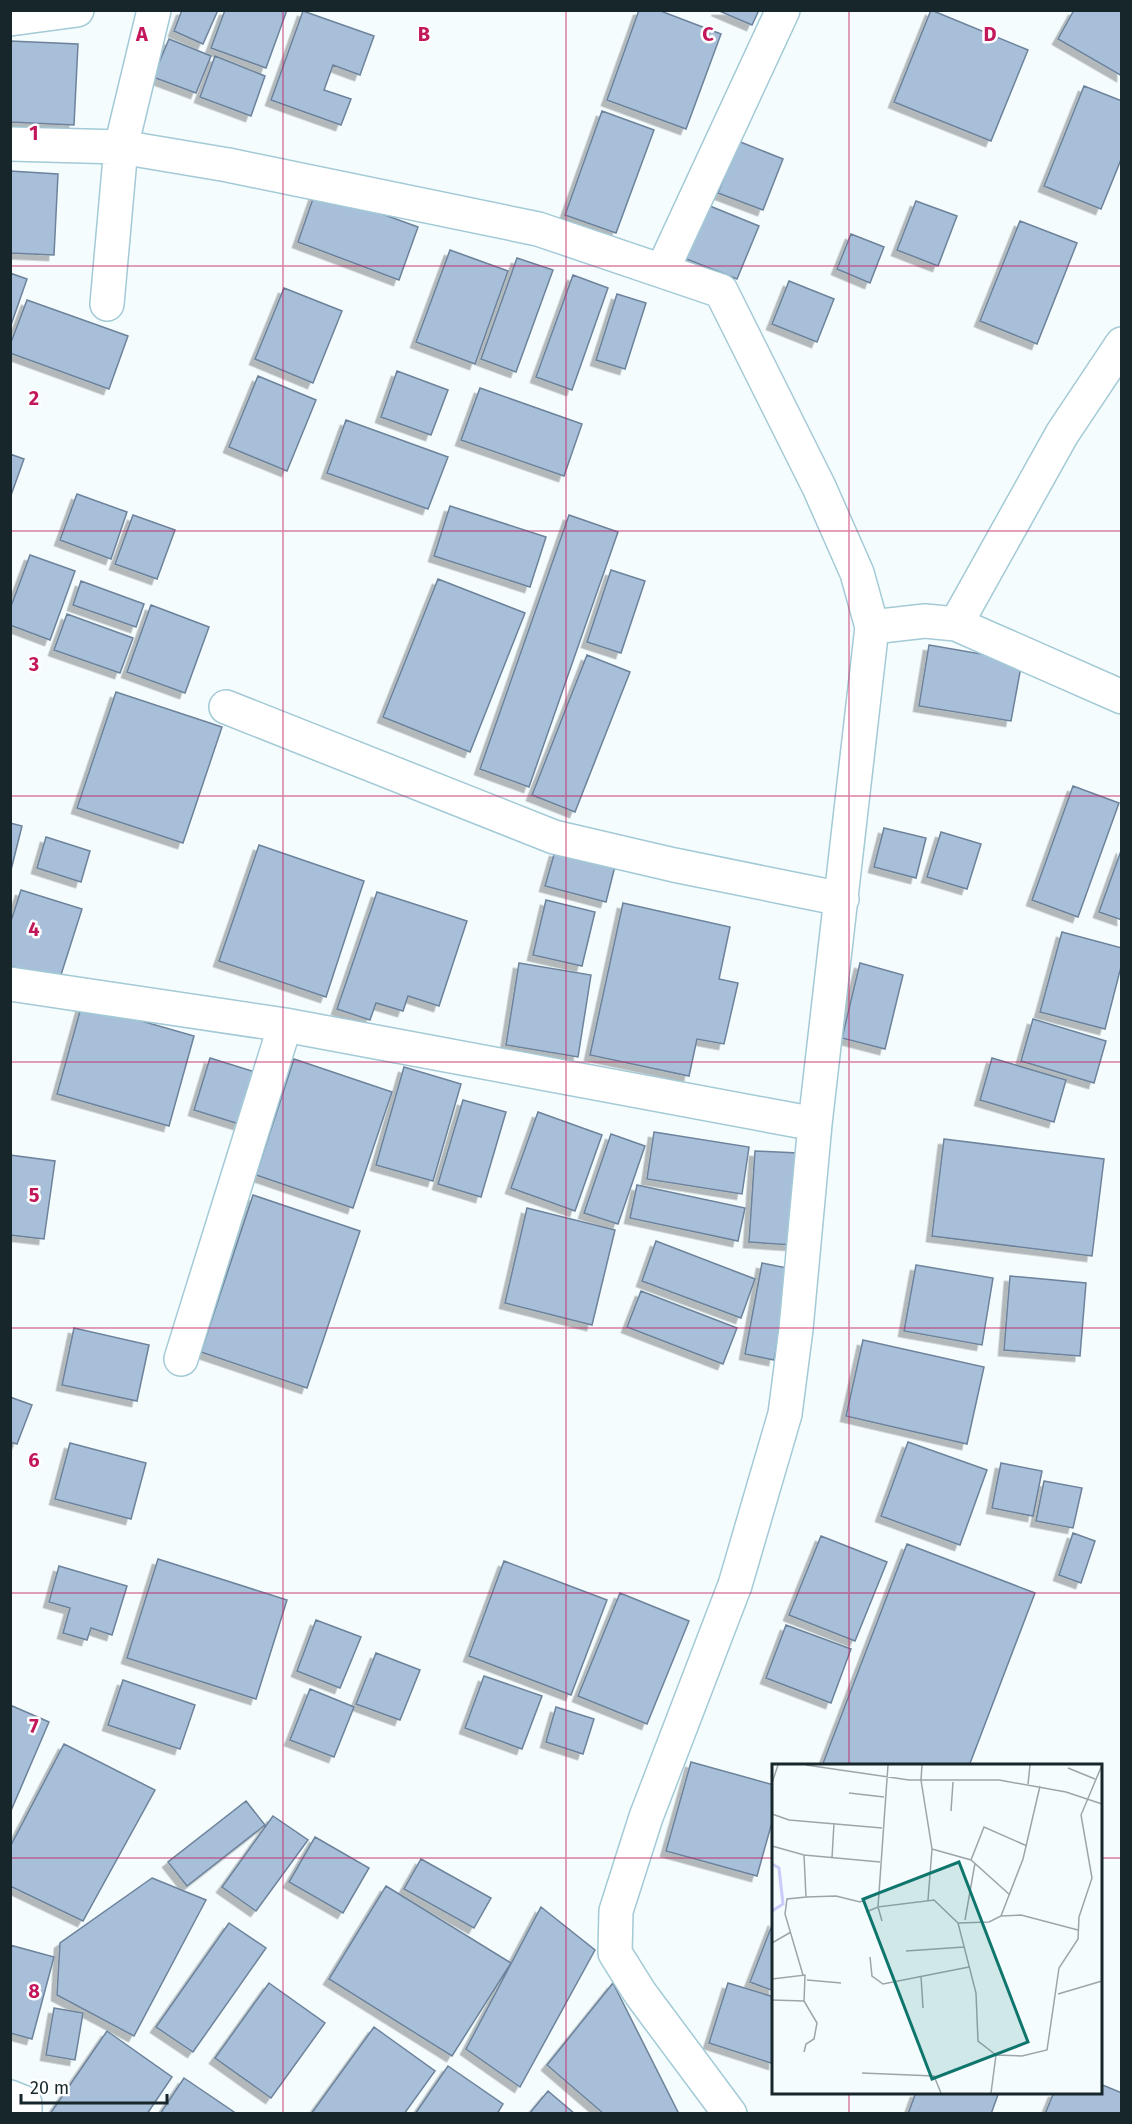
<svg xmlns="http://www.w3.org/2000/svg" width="1132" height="2124" viewBox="0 0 1132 2124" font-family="'Fira Sans',sans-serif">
<defs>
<filter id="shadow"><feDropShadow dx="-5.5" dy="5.5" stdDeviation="0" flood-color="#0004"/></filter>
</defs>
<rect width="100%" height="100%" fill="#f4fcfe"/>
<path fill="#a8bfd9" stroke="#6d839b" stroke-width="1.5" filter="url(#shadow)" d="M 182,10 L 218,10 L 203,44 L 174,31 Z
M 225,10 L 287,10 L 266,68 L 211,48 Z
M 639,10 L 658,10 L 721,34 L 686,129 L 607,100 Z
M 717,10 L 759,10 L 752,25 Z
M 931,10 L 1028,50 L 991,141 L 894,102 Z
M 1074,10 L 1122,10 L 1122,76 L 1058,39 Z
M 303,11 L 374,36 L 360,75 L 333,65 L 324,90 L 351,99 L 341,125 L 271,100 Z
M 169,39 L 211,56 L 196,93 L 153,77 Z
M 10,41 L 78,44 L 74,125 L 10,122 Z
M 215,56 L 265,76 L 251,116 L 200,97 Z
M 1084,86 L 1122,101 L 1122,157 L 1101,209 L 1044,186 Z
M 602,111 L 654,130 L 616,233 L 565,215 Z
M 738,141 L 783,159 L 763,210 L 718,193 Z
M 10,171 L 58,174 L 54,255 L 10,253 Z
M 316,190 L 418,227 L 399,280 L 298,242 Z
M 916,201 L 957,216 L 938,266 L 897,250 Z
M 705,204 L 759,226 L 737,279 L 684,258 Z
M 1020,221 L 1077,243 L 1037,344 L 980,321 Z
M 851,234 L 884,247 L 870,283 L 837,269 Z
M 450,250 L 508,271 L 475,364 L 416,342 Z
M 517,258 L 553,270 L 516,372 L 481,359 Z
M 10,273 L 27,279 L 11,325 L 10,325 Z
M 573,275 L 608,288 L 572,390 L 536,377 Z
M 789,281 L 834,299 L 817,342 L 772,324 Z
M 284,288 L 342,311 L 313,383 L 255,359 Z
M 617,294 L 646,303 L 625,369 L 596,360 Z
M 27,300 L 128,336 L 109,389 L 10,353 L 10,345 Z
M 397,371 L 448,390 L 431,435 L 381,417 Z
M 258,376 L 316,400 L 287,471 L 229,447 Z
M 480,388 L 582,424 L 564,476 L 461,440 Z
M 346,420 L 448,457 L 428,509 L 327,473 Z
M 10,454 L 24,459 L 10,498 Z
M 77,494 L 127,512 L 111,559 L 60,540 Z
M 450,506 L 546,537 L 530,587 L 434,556 Z
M 133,515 L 175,530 L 157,579 L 115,564 Z
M 569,515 L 618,532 L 529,787 L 480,769 Z
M 30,555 L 75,571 L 50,640 L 10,625 L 10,609 Z
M 611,570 L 645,581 L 621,653 L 587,642 Z
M 438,579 L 525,613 L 470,752 L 383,717 Z
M 81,581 L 144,604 L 136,627 L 73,605 Z
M 151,605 L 209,627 L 185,693 L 127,672 Z
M 67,614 L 133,638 L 120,673 L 54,650 Z
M 929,645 L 1022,661 L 1011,721 L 919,706 Z
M 587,655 L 630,672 L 575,812 L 532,795 Z
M 116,692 L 222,727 L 183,843 L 77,808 Z
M 1073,786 L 1119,803 L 1078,917 L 1032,900 Z
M 10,823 L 22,826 L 10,874 Z
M 884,828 L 926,838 L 916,878 L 874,867 Z
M 941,832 L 981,844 L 967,889 L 927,877 Z
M 46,837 L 90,851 L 81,882 L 37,868 Z
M 259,845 L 364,881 L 326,997 L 219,961 Z
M 1122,848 L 1122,920 L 1099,912 Z
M 555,851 L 615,866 L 606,902 L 545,886 Z
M 21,890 L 82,909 L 59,981 L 10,966 L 10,924 Z
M 377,892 L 467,921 L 439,1006 L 408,996 L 403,1011 L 376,1003 L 370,1020 L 337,1009 Z
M 546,900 L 595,912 L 582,966 L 533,955 Z
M 623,903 L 730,927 L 719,979 L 738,983 L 724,1044 L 697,1039 L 689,1076 L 590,1055 Z
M 1062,932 L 1122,948 L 1122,963 L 1105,1029 L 1040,1012 Z
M 519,963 L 591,975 L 578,1057 L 506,1045 Z
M 860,963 L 903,975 L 885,1049 L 842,1038 Z
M 82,1004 L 194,1036 L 169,1126 L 57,1094 Z
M 1033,1019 L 1106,1041 L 1094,1083 L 1021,1061 Z
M 210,1058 L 255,1072 L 239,1124 L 194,1110 Z
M 992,1058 L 1066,1080 L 1054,1122 L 980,1100 Z
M 294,1059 L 392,1092 L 353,1208 L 256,1175 Z
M 404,1067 L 461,1084 L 433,1181 L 376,1165 Z
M 463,1100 L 506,1112 L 481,1197 L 438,1184 Z
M 538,1112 L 602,1135 L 575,1211 L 511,1188 Z
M 654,1132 L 749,1147 L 742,1194 L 647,1179 Z
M 611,1134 L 645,1146 L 618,1224 L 584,1213 Z
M 944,1139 L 1104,1159 L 1092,1256 L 932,1236 Z
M 755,1151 L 798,1153 L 793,1245 L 749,1242 Z
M 10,1155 L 55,1161 L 44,1239 L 10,1235 Z
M 637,1185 L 745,1208 L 738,1241 L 630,1218 Z
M 253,1195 L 360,1231 L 307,1388 L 201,1352 Z
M 527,1208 L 615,1230 L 592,1325 L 505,1303 Z
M 656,1241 L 755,1279 L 741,1318 L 642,1281 Z
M 762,1263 L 792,1269 L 774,1360 L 745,1354 Z
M 916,1265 L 993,1278 L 982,1345 L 904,1331 Z
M 1010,1276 L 1086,1283 L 1080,1356 L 1004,1350 Z
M 641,1291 L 737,1328 L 723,1364 L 627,1327 Z
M 74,1328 L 149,1345 L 137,1401 L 62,1385 Z
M 863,1340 L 984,1367 L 967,1444 L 846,1416 Z
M 10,1397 L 32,1405 L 17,1444 L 10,1442 Z
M 908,1442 L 987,1470 L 960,1545 L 881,1516 Z
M 70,1443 L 146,1463 L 131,1519 L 55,1499 Z
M 1001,1463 L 1042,1471 L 1033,1516 L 992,1508 Z
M 1044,1481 L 1082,1488 L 1073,1528 L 1036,1521 Z
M 1073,1533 L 1095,1541 L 1081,1583 L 1059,1575 Z
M 821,1536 L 887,1562 L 855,1641 L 789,1615 Z
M 907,1544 L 1035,1593 L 969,1766 L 822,1766 Z
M 158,1559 L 287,1600 L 256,1699 L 127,1658 Z
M 504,1561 L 607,1600 L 571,1695 L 469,1656 Z
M 59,1566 L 127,1586 L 112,1635 L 91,1628 L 87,1640 L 63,1633 L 70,1608 L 49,1602 Z
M 620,1593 L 689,1621 L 647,1724 L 578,1696 Z
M 316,1620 L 361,1637 L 340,1688 L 297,1671 Z
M 786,1625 L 851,1649 L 831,1703 L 766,1678 Z
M 376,1653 L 420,1670 L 400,1720 L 356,1704 Z
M 484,1676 L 542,1696 L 522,1749 L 465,1728 Z
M 123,1680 L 195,1705 L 180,1749 L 108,1725 Z
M 310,1689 L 354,1707 L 334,1757 L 290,1740 Z
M 10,1705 L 49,1722 L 10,1813 Z
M 556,1707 L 594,1719 L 583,1754 L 546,1742 Z
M 64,1744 L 155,1790 L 83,1921 L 10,1886 L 10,1847 Z
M 691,1762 L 774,1785 L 774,1815 L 757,1876 L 666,1851 Z
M 246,1801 L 265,1825 L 187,1886 L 168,1862 Z
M 273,1816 L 308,1840 L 256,1911 L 222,1887 Z
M 315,1837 L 369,1868 L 343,1913 L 289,1882 Z
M 421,1859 L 491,1898 L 474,1928 L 404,1889 Z
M 152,1878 L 206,1900 L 134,2036 L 57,1995 L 60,1943 Z
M 386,1886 L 511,1963 L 452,2056 L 329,1979 Z
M 541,1907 L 595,1950 L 520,2087 L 466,2049 Z
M 774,1920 L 774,1991 L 750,1982 Z
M 229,1923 L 266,1948 L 193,2052 L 156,2027 Z
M 10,1945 L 54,1957 L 32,2039 L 10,2033 Z
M 269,1983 L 325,2023 L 271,2098 L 215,2058 Z
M 613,1983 L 679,2114 L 604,2114 L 547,2065 Z
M 728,1983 L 774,1997 L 774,2064 L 709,2043 Z
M 54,2008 L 83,2013 L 75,2060 L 46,2055 Z
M 374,2027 L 435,2071 L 404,2114 L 311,2114 Z
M 107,2031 L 172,2077 L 147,2114 L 50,2114 Z
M 448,2066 L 503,2104 L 497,2114 L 415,2114 Z
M 184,2078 L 237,2114 L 160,2114 Z
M 1100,2084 L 1122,2093 L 1122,2114 L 1045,2114 L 1054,2092 L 1100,2092 Z
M 548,2091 L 575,2114 L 529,2114 Z
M 916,2092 L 999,2092 L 991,2114 L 908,2114 Z"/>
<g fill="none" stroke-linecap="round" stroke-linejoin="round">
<defs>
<path id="minor" d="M 154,10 L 121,147 L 228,165 L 538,229 L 721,291 L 819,487 L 857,573 L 872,627 L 925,621 L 956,624 L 1122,697
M 10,19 L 77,10
M 10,144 L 121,147 L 107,304
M 662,271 L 783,10
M 956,624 L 1062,434 L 1122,344
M 226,707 L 554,837 L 674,865 L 842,899
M 10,984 L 285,1025 L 815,1124
M 181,1359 L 285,1025
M 10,2097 L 25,2103 L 25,2114
M 730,2114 L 640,1993 L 615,1953 L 616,1911 L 646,1817 L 735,1585 L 785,1414 L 796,1329 L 815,1124 L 872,627"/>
</defs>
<use href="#minor" stroke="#a3cad6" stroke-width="36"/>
<use href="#minor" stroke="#fff" stroke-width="33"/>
</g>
<path fill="none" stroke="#c2185b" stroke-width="1.5" stroke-opacity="0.55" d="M 283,10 L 283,2114M 566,10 L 566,2114M 849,10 L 849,1766M 10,266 L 1122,266M 10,531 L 1122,531M 10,796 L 1122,796M 10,1062 L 1122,1062M 10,1328 L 1122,1328M 10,1593 L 1122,1593M 10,1858 L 774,1858M 1100,1858 L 1122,1858M 849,2092 L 849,2114"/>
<g transform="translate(772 1764)">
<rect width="330" height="330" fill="#f4fcfe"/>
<path fill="none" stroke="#ccccfb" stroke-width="3" d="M 0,100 L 7,104 L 11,140 L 0,147"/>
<path fill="none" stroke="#9ca6aa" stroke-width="1.5" d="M 34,1 L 137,16 L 227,16 L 294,28 L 330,40M 116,1 L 106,143 L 162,136 L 186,159 L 217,158 L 229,152 L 251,95 L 268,22M 150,1 L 149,16 L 160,85 L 156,136M 296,4 L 323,15M 0,19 L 6,1M 256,20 L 258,1M 77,29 L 112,33M 179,47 L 181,18M 0,50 L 17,56 L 110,64M 0,82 L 32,91 L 108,98M 160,85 L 199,96 L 238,131M 60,94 L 62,59M 199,96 L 212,63 L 255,82M 34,133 L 64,132 L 88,138 L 105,130M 94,148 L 106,143 L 110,157M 229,152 L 249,151 L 306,166M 193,156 L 203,99M 186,159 L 204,229 L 206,277 L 224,291M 0,179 L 19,168M 134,187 L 192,183M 98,193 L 100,212 L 111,220 L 197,203M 31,211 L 13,150 L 15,135 L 34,133 L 32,91M 149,212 L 151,244M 0,215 L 33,211 L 32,238M 35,216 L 69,219M 286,230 L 330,217M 0,236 L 32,237 L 45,259 L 42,275 L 34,280 L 32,288M 90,309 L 162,312 L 169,329M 219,329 L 224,291 L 250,292 L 275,286 L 287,204 L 306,175 L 307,153 L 320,114 L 309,51 L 330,1"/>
<path fill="#0f766e" fill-opacity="0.15" stroke="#0f766e" stroke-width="3" d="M 187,98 L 256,278 L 160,315 L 91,135 Z"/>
<rect width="330" height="330" fill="none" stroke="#17262b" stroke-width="3"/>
</g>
<g font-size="20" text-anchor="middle" font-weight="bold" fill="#c2185b" stroke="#fff" stroke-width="5" stroke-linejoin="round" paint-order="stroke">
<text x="142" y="41">A</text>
<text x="424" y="41">B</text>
<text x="708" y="41">C</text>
<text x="990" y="41">D</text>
<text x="34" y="140">1</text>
<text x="34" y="405">2</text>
<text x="34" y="671">3</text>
<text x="34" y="936">4</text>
<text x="34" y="1202">5</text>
<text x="34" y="1467">6</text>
<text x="34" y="1733">7</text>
<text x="34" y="1998">8</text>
</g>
<rect width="1132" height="2124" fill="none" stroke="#17262b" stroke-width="24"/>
<path d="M21 2094v9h146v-9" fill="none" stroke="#17262b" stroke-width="3"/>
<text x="30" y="2094" font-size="18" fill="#17262b" stroke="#ffffff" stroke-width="4.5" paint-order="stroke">20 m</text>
</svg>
